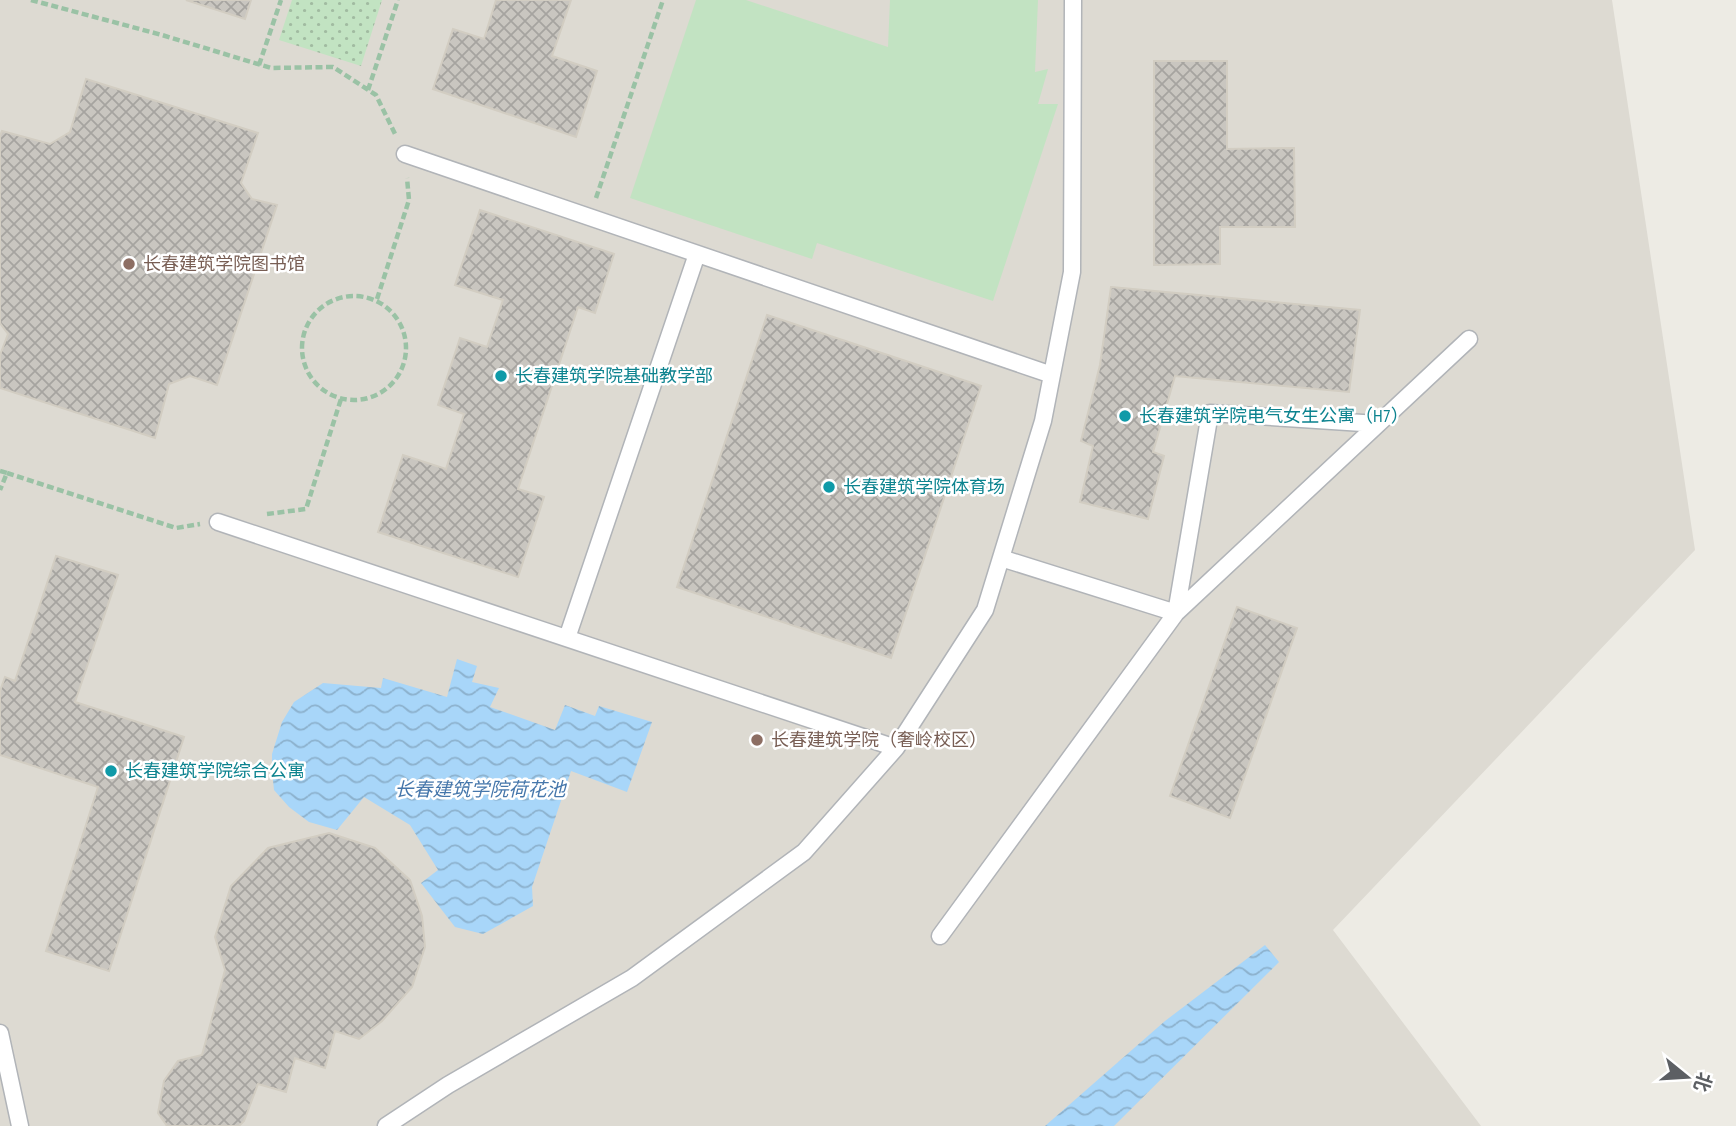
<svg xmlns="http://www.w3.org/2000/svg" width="1736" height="1126" viewBox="0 0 1736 1126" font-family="'PT Sans Narrow','Noto Sans SC',sans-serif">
<defs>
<pattern id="grass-dots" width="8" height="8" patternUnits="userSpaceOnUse" patternTransform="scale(1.75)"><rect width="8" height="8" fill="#c2e3c2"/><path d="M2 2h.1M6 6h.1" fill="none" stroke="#a1bba1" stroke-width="1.8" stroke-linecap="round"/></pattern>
<pattern id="water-waves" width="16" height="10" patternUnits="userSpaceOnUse" patternTransform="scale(1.75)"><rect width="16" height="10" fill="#a8d6f9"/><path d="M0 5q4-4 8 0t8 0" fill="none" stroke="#8cb1cd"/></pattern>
<pattern id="building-cross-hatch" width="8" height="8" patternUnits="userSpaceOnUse" patternTransform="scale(1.75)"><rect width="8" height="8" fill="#c9c6c0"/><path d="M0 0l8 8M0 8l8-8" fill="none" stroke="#a6a4a0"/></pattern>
</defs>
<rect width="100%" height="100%" fill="#edebe4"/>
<path fill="#dddad2" d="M 0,0 L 1612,0 L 1695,550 L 1333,930 L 1481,1126 L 0,1126 Z"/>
<path fill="url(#grass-dots)" d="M 292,0 L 382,0 L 361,66 L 279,40 Z"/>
<path fill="#c2e3c2" d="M 696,0 L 746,0 L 888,47 L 890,0 L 1038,0 L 1035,72 L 1048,69 L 1038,104 L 1058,104 L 993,301 L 817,243 L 812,259 L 630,198 Z"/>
<path fill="url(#water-waves)" d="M 457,659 L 477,666 L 472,682 L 499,688 L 490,707 L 555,730 L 565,705 L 595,716 L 599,706 L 652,722 L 627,792 L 571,771 L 532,887 L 533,906 L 483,934 L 455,927 L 421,883 L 438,870 L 410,825 L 364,797 L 337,830 L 309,822 L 289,807 L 274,790 L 272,771 L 272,754 L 282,722 L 294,702 L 323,683 L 381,688 L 383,678 L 447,697 Z
M 1265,945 L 1279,962 L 1114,1126 L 1045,1126 L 1165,1021 Z"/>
<path fill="url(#building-cross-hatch)" stroke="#d2cdc2" stroke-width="2" d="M 186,0 L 251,0 L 245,19 Z
M 496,0 L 571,0 L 552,56 L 597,71 L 576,137 L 433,89 L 453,29 L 484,39 Z
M 1154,61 L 1227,61 L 1227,149 L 1294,148 L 1295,227 L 1220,227 L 1220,264 L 1154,265 Z
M 86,79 L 258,133 L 241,183 L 252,199 L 277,205 L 217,385 L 190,376 L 169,384 L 155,438 L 0,388 L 0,355 L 8,334 L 0,323 L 0,136 L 2,131 L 50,144 L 70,132 Z
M 480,210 L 614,254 L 595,313 L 578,307 L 518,489 L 544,497 L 518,577 L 378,532 L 403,455 L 446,469 L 464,414 L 438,405 L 460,338 L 487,347 L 503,300 L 455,285 Z
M 1111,287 L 1360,310 L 1349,392 L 1175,376 L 1153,452 L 1164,456 L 1148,519 L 1080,502 L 1093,446 L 1081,441 L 1100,365 Z
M 767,315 L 981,386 L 891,658 L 677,587 Z
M 56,556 L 118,575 L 75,702 L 184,737 L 109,971 L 46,951 L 98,787 L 0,755 L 0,691 L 5,677 L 15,681 Z
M 1237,607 L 1297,628 L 1230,818 L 1170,796 Z
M 329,833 L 375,848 L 410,880 L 422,916 L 425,947 L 412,987 L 382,1021 L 359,1039 L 335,1031 L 325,1068 L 295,1058 L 286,1092 L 258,1084 L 244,1121 L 239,1126 L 167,1126 L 158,1113 L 164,1081 L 178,1061 L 202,1055 L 225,970 L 215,937 L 231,886 L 268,848 Z"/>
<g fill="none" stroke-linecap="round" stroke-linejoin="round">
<defs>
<path id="lane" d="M 405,154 L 1052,375
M 218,522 L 896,748
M 1001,558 L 1176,613 L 1210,413 L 1378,424
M 567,638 L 697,254
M 940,936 L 1176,613 L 1469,339
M 0,1033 L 20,1126
M 386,1126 L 448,1085 L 632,978 L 804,852 L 896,748 L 985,610 L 1043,421 L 1072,272 L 1073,0"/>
</defs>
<use href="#lane" stroke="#b1b4b8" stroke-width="19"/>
<path stroke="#9ac2a5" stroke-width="4.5" stroke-dasharray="7 3.5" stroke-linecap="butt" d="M 31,0 L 162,35 L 271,68 L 333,67 L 376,95 L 396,136
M 259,65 L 281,0
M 368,90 L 398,0
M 596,198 L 663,0
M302 348a52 52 0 1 1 104 0a52 52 0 1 1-104 0Z
M 377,299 L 409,200 L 407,178
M 0,471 L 7,473 L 0,490
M 7,473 L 176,528 L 200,524
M 267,514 L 306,509 L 341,399"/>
<use href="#lane" stroke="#fff" stroke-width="16"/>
</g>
<g fill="#8d6e63" stroke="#fff" stroke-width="2.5">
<circle cx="129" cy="264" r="7"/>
<circle cx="757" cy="740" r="7"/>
</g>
<g fill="#0f9aa8" stroke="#fff" stroke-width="2.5">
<circle cx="501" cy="376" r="7"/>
<circle cx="1125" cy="416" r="7"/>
<circle cx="829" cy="487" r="7"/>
<circle cx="111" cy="771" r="7"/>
</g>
<g text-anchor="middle" stroke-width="5" stroke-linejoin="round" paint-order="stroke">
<g font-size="18" fill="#785e54" stroke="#fff" text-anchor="start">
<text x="143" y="270">长春建筑学院图书馆</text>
<text x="771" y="746">长春建筑学院（奢岭校区）</text>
</g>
<g font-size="18" fill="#0d838f" stroke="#fff" text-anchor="start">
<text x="515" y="382">长春建筑学院基础教学部</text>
<text x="1139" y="422">长春建筑学院电气女生公寓（H7）</text>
<text x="843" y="493">长春建筑学院体育场</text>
<text x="125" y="777">长春建筑学院综合公寓</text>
</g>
<g font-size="19" font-style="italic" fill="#4677ab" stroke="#fff">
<text x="480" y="796">长春建筑学院荷花池</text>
</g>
</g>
<g transform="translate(1687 1077) rotate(108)" stroke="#ffffff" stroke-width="5" paint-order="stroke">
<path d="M0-5L12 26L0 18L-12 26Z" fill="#5c5f63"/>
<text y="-10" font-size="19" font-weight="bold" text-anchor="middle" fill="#5c5f63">北</text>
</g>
</svg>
